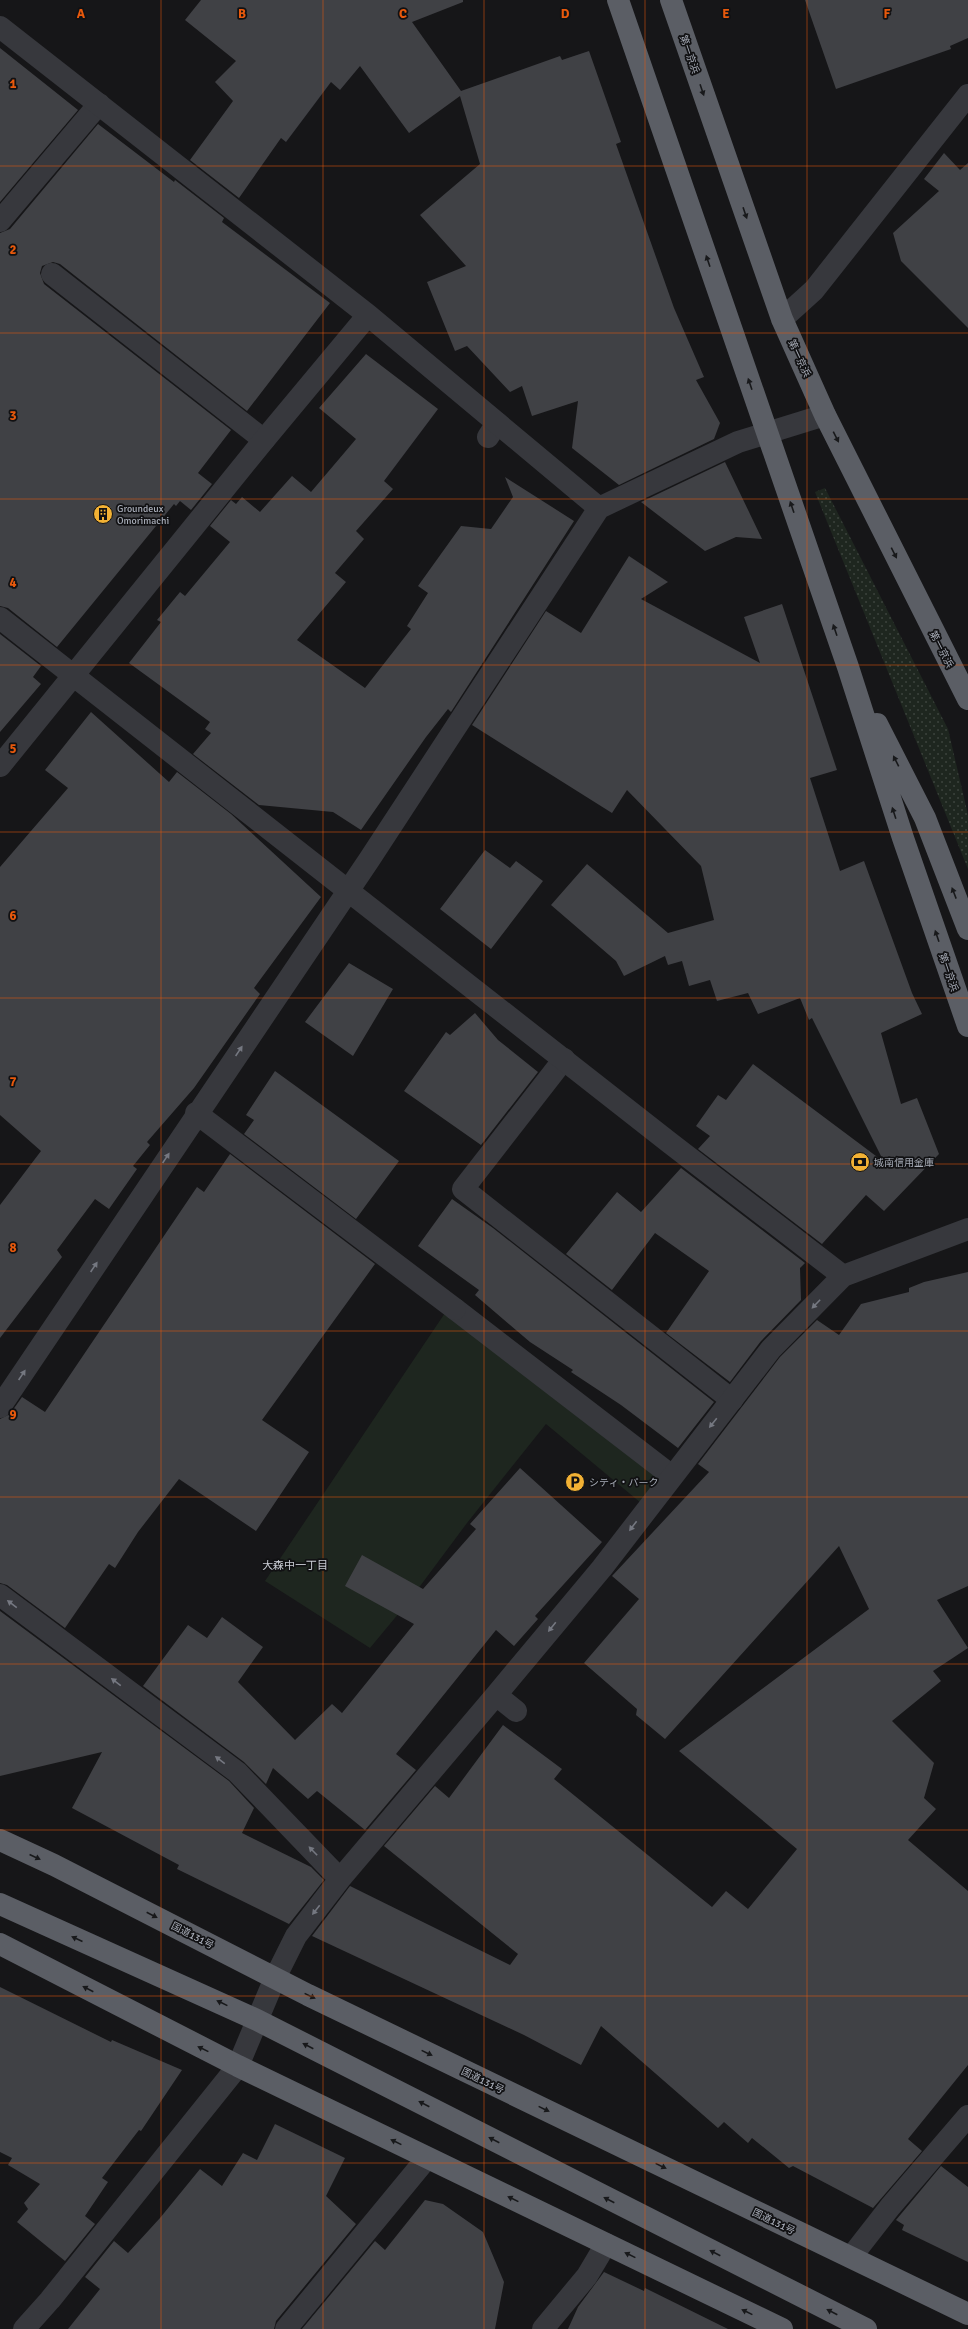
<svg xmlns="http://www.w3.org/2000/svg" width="968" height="2329" viewBox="0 0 968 2329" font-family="Signika,'Noto Sans JP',sans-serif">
<defs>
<pattern id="grass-dots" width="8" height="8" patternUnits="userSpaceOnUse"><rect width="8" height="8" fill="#1e261f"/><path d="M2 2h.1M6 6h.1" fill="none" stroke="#3c433d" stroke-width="1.8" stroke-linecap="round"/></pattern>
</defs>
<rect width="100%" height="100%" fill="#161618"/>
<path fill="url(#grass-dots)" d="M 825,488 L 948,729 L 968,815 L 968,869 L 815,492 Z"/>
<path fill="#1e261f" d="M 445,1313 L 672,1476 L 647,1508 L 546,1424 L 467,1523 L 409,1601 L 370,1648 L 265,1581 Z"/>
<path fill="#404145" d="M 201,0 L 463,0 L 463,2 L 412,22 L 461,91 L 560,56 L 562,60 L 589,51 L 621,142 L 616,144 L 674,308 L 704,377 L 696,380 L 720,423 L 714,439 L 619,485 L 572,448 L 578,401 L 532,416 L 522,386 L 510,392 L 467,346 L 455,351 L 427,282 L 466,266 L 420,215 L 480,164 L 460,96 L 409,133 L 360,66 L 340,90 L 331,82 L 286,142 L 281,138 L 239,198 L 190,160 L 233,101 L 215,82 L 236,61 L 185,20 Z
M 805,0 L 968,0 L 968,38 L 950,46 L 951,49 L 836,89 Z
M 0,48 L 78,110 L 0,202 Z
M 98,124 L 174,182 L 175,180 L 224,218 L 222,222 L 330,303 L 247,411 L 60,264 L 53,262 L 42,266 L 40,273 L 44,284 L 231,430 L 198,473 L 212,484 L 191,510 L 180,501 L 176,506 L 174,504 L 57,647 L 8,608 L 0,606 L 0,233 L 10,229 Z
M 944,153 L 960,170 L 968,163 L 968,328 L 901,261 L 893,233 L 939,191 L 924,179 Z
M 366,354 L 438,409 L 384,481 L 393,489 L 356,531 L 364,539 L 335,573 L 346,582 L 297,640 L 365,688 L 411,629 L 407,626 L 428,593 L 418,586 L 461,526 L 491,529 L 513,497 L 505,477 L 574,521 L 451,712 L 448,709 L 426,737 L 361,830 L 333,812 L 259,805 L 193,754 L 211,733 L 205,729 L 210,722 L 129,663 L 161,622 L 157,620 L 180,592 L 185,596 L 230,542 L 210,526 L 231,500 L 236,504 L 242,497 L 260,512 L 292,476 L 311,492 L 356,439 L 319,408 Z
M 725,462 L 762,539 L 736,537 L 705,551 L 641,502 Z
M 629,556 L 668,582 L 641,599 L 760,663 L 744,617 L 782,604 L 837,770 L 810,778 L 840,871 L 864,861 L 912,993 L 922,1014 L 881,1033 L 901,1104 L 917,1098 L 939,1154 L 884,1211 L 866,1195 L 822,1244 L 698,1149 L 710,1136 L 696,1126 L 718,1095 L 726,1100 L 753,1064 L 884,1162 L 812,1018 L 809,1020 L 800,998 L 758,1014 L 748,993 L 717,1001 L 710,980 L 689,986 L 682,961 L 668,965 L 665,956 L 624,976 L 616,961 L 551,905 L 587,864 L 668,933 L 714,920 L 701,866 L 627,790 L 612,813 L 472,725 L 546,611 L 581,633 Z
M 0,634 L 41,666 L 33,677 L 41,684 L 0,732 Z
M 91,712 L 169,782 L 177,772 L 231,814 L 321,897 L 254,988 L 260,994 L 194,1088 L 147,1142 L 150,1145 L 133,1166 L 137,1169 L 109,1209 L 95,1199 L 57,1250 L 62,1257 L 0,1338 L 0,1205 L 41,1151 L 0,1115 L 0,867 L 68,788 L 45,770 Z
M 485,850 L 510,868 L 516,861 L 543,881 L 491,949 L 440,909 Z
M 349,963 L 393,989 L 353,1056 L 305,1022 Z
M 475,1013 L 498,1040 L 538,1072 L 481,1145 L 404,1091 L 446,1032 L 450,1035 Z
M 275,1071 L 399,1161 L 356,1219 L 244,1134 L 254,1120 L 246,1115 Z
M 230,1154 L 375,1264 L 262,1420 L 309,1452 L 256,1531 L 179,1479 L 138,1532 L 115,1568 L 109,1564 L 65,1628 L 7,1585 L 0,1583 L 0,1419 L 10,1414 L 22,1397 L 45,1412 L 197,1187 L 204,1192 Z
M 681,1168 L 805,1263 L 800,1268 L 801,1300 L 761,1341 L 730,1382 L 666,1333 L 709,1271 L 655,1233 L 612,1290 L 566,1254 L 617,1192 L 641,1212 Z
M 452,1199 L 493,1228 L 714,1402 L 678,1448 L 621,1405 L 571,1372 L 573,1370 L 530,1342 L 475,1295 L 479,1290 L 418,1246 Z
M 968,1272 L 968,1586 L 937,1600 L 968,1648 L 933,1671 L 941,1681 L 892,1721 L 934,1763 L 924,1798 L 936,1809 L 908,1840 L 968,1891 L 968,2065 L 908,2139 L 922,2151 L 873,2208 L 793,2166 L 789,2168 L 752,2138 L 748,2143 L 724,2122 L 718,2128 L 601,2026 L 581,2065 L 524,2035 L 312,1936 L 350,1886 L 510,1965 L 518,1954 L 384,1846 L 435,1786 L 449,1798 L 503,1725 L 562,1769 L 554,1779 L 712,1907 L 726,1891 L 748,1909 L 797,1849 L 679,1751 L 869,1609 L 839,1546 L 665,1739 L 636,1715 L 637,1709 L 584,1663 L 639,1599 L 612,1576 L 709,1472 L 698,1464 L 780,1357 L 817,1320 L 839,1335 L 861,1304 L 909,1292 L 909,1288 L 924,1282 Z
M 520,1468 L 602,1542 L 535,1616 L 538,1619 L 514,1646 L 496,1630 L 396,1754 L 416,1770 L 365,1830 L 317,1791 L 308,1799 L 273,1768 L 266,1784 L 244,1762 L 143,1686 L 188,1625 L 207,1638 L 222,1617 L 263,1647 L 238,1682 L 295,1740 L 332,1704 L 342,1713 L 414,1624 L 345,1586 L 362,1555 L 423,1589 L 476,1529 L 470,1524 Z
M 0,1611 L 229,1781 L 254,1808 L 242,1833 L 311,1867 L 324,1880 L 289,1924 L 177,1869 L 179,1865 L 72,1808 L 102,1752 L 0,1776 Z
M 0,1987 L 111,2042 L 112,2040 L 182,2070 L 141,2131 L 139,2130 L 102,2178 L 108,2182 L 85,2216 L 95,2224 L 65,2261 L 17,2222 L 28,2209 L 24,2203 L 40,2184 L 8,2165 L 12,2158 L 0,2152 Z
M 275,2124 L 345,2158 L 326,2196 L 356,2224 L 276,2321 L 274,2329 L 68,2329 L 100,2289 L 85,2277 L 114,2241 L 128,2253 L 160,2218 L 200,2169 L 222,2186 L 243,2153 L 257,2160 Z
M 941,2166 L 968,2187 L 968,2262 L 902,2230 L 904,2225 L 896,2220 Z
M 425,2200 L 443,2204 L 483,2232 L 504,2282 L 495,2329 L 302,2329 L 375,2241 L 385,2250 Z
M 604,2272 L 644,2291 L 645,2288 L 728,2329 L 568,2329 L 578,2307 Z"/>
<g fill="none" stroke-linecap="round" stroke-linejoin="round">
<path stroke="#37383d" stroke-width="22" d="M 0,221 L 99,104
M 52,274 L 264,440
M 488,437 L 497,423
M 564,1059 L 463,1189 L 732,1400
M 455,1309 L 672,1476
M 286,2329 L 427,2158"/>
<path stroke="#37383d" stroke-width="22" d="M 0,27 L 368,315 L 599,508
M 782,319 L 814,290 L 968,95
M 0,618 L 670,1143 L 843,1276
M 0,766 L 264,440 L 368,315
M 196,1113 L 455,1309
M 0,1407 L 369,860 L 599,508 L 738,442 L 825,415
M 0,1595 L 237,1772 L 340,1879
M 496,1695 L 516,1711
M 851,2257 L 890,2207 L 968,2116
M 24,2329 L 50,2300 L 238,2066 L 275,1978 L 296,1936 L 340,1879 L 496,1695 L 602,1568 L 771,1349 L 843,1276 L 968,1229
M 543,2329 L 587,2276 L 606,2244"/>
<path stroke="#5b5e65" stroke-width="22" d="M 618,0 L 848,667 L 903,838 L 968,1026
M 671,0 L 782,319 L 825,415 L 968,699
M 877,724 L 925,818 L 968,929
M 0,1840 L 54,1865 L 308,1995 L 968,2314
M 0,1904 L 257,2020 L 866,2329
M 0,1944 L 238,2066 L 782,2329"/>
</g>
<defs><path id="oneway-solid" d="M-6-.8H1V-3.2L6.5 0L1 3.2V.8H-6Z"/></defs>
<g fill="#18191b">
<use href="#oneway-solid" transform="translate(702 90) rotate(71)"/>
<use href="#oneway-solid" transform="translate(745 213) rotate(71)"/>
<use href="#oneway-solid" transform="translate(708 261) rotate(-109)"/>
<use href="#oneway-solid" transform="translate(750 384) rotate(-109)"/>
<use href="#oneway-solid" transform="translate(836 437) rotate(63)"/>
<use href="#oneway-solid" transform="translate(792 507) rotate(-109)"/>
<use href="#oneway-solid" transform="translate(894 553) rotate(63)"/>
<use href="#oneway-solid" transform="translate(835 630) rotate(-109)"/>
<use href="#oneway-solid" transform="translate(896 761) rotate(-117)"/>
<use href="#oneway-solid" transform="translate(894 813) rotate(-108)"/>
<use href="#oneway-solid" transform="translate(954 893) rotate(-111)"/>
<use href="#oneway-solid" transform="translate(937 936) rotate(-109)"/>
<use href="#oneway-solid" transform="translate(35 1857) rotate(25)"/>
<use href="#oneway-solid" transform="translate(152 1915) rotate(27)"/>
<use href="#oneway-solid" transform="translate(77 1939) rotate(-156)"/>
<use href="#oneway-solid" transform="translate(88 1989) rotate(-153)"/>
<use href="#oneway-solid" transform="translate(310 1996) rotate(26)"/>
<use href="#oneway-solid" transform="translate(222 2003) rotate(-154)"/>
<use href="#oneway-solid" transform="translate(308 2046) rotate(-153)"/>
<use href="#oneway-solid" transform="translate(203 2049) rotate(-154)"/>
<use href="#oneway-solid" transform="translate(427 2053) rotate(26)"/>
<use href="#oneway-solid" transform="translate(424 2104) rotate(-153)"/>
<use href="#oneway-solid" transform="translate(544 2109) rotate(26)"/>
<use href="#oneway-solid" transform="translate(494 2140) rotate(-153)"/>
<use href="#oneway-solid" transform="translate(396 2142) rotate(-154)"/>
<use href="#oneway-solid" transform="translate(661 2166) rotate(26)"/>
<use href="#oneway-solid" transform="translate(513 2199) rotate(-154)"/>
<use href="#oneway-solid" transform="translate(609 2200) rotate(-153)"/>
<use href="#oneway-solid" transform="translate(715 2253) rotate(-153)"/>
<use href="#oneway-solid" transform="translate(630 2255) rotate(-154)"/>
<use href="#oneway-solid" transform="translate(747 2312) rotate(-154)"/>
<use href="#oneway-solid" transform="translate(832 2312) rotate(-153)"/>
</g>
<g fill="#757881">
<use href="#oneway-solid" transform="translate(239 1051) rotate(-56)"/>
<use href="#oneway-solid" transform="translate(166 1158) rotate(-56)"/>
<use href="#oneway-solid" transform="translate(94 1267) rotate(-56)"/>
<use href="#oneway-solid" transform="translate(816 1304) rotate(134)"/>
<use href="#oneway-solid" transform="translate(22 1375) rotate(-56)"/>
<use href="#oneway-solid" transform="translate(713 1423) rotate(129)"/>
<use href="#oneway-solid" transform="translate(633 1526) rotate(127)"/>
<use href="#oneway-solid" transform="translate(12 1604) rotate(-143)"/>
<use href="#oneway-solid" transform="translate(552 1627) rotate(129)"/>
<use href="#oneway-solid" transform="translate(116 1682) rotate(-143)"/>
<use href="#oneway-solid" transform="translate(220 1760) rotate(-143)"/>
<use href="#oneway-solid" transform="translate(313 1851) rotate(-134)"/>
<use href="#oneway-solid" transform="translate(316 1910) rotate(128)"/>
</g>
<path fill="none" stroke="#e8590c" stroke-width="1" stroke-opacity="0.55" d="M 161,0 L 161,2329M 323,0 L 323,2329M 484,0 L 484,2329M 645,0 L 645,2329M 807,0 L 807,2329M 0,166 L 968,166M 0,333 L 968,333M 0,499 L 968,499M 0,665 L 968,665M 0,832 L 968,832M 0,998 L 968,998M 0,1164 L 968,1164M 0,1331 L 968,1331M 0,1497 L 968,1497M 0,1664 L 968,1664M 0,1830 L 968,1830M 0,1996 L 968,1996M 0,2163 L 968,2163"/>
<defs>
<symbol id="building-disc" viewBox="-11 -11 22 22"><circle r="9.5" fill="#f2b134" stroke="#111113"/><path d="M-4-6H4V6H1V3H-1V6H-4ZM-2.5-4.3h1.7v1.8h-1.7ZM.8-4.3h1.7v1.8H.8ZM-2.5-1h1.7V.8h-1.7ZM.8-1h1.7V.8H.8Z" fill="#111"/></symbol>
<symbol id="bank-disc" viewBox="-11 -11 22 22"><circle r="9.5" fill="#f2b134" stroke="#111113"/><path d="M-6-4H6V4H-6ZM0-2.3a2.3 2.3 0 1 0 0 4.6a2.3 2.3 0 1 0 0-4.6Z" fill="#111"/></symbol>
<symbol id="parking-disc" viewBox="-11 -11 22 22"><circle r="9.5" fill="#f2b134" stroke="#111113"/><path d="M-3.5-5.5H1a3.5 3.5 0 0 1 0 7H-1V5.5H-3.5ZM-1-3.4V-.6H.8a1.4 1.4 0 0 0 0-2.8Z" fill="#111"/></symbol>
</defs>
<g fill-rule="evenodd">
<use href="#building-disc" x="92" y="503" width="22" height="22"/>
<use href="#bank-disc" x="849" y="1151" width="22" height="22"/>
<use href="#parking-disc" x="564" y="1471" width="22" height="22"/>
</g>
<g text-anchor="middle" stroke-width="3.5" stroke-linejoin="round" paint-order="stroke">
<g font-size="10" fill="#a8adb8" stroke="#111113">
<text transform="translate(690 54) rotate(71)" y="4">第一京浜</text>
<text transform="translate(800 358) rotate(65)" y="4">第一京浜</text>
<text transform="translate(942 649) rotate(63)" y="4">第一京浜</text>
<text transform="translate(949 972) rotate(71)" y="4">第一京浜</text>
<text transform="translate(193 1935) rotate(27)" y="4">国道131号</text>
<text transform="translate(483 2080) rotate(26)" y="4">国道131号</text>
<text transform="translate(774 2221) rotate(26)" y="4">国道131号</text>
</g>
<g font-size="10" fill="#a8adb8" stroke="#111113" text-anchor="start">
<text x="117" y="512">Groundeux<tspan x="117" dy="12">Omorimachi</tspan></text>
<text x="874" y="1166">城南信用金庫</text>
<text x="589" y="1486">シティ・パーク</text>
</g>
<g font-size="11" fill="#c9ccd4" stroke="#111113">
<text x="295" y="1569">大森中一丁目</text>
</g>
</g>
<g font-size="13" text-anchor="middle" font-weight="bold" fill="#e8590c" stroke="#111113" stroke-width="3.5" stroke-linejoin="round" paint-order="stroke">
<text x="81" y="18">A</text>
<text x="242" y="18">B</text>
<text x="403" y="18">C</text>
<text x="565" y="18">D</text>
<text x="726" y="18">E</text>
<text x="887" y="18">F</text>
<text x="13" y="88">1</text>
<text x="13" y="254">2</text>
<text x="13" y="420">3</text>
<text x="13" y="587">4</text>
<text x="13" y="753">5</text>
<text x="13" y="920">6</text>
<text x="13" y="1086">7</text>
<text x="13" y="1252">8</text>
<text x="13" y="1419">9</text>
</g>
</svg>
